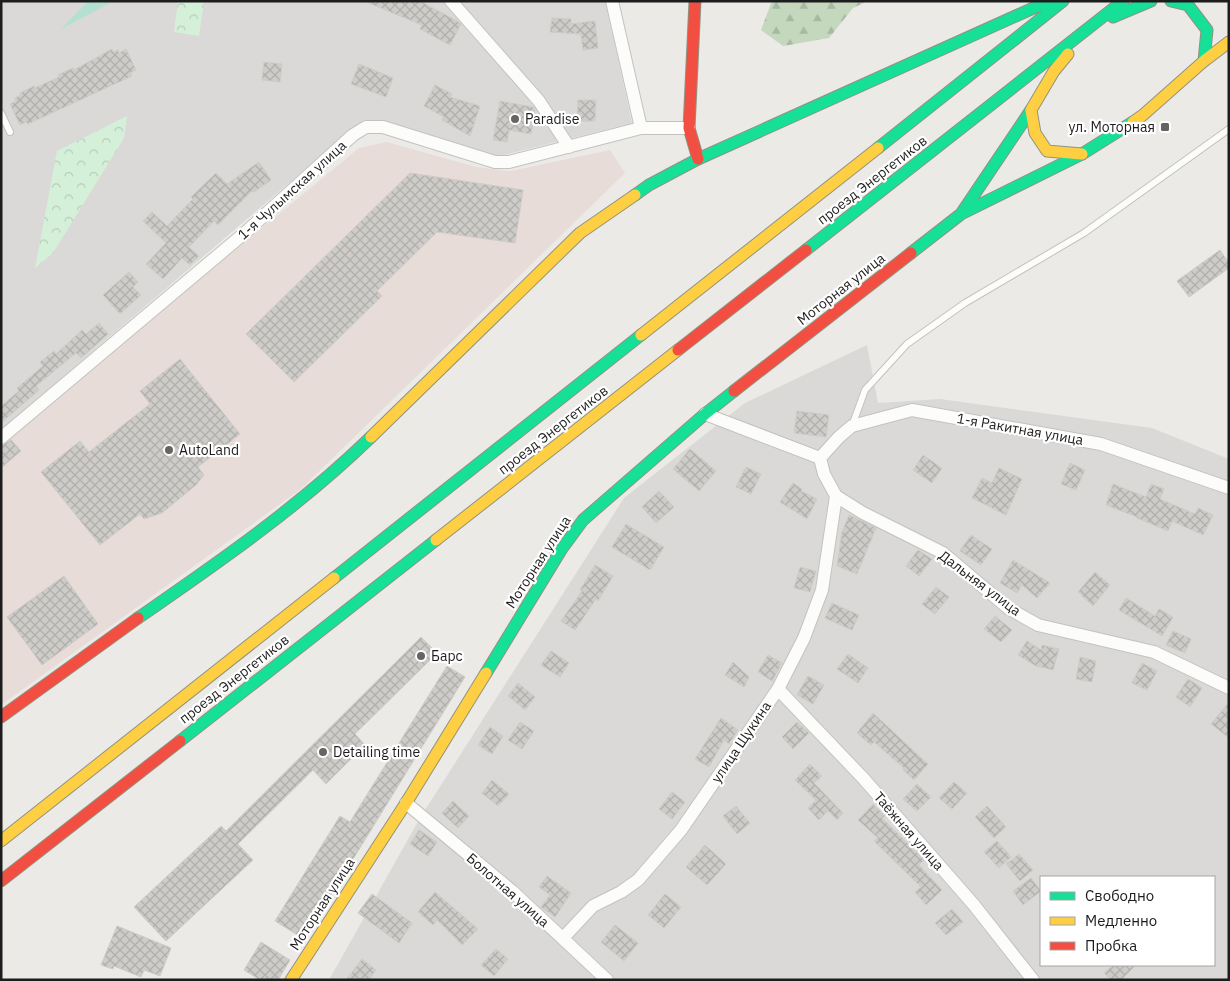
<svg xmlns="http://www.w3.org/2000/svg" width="1230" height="981" viewBox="0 0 1230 981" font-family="'IBM Plex Sans',sans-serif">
<defs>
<pattern id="forest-firs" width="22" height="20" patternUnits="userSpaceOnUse" patternTransform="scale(1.25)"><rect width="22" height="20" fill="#c3d8bd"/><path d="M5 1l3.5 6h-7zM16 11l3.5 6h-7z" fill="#a7b9a2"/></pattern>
<pattern id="park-crowns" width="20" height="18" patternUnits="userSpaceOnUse" patternTransform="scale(1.25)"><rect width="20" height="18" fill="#d5f0d8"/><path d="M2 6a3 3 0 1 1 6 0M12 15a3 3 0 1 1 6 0" fill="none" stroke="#b6cdb9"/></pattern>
<pattern id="building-cross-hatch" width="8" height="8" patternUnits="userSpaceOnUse" patternTransform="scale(1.25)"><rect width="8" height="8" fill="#ceccc9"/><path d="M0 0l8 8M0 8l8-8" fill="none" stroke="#b0afac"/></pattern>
</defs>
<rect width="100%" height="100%" fill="#ebeae6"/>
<path fill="#dad9d7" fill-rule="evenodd" d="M 1,1 L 605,1 L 632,123 L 496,157 L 386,122 L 359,123 L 1,430 Z
M 867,345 L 878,403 L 940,399 L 1152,428 L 1229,459 L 1229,980 L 329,980 L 420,818 L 624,498 L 745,403 ZM 1041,877 L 1214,877 L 1214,965 L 1041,965 Z"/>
<path fill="#e8dcd8" d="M 387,142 L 476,167 L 511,171 L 610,150 L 625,173 L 301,489 L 1,705 L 1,445 L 179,293 L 234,251 L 359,148 Z"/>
<path fill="url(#forest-firs)" d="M 772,1 L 868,1 L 853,8 L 829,38 L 783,46 L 761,30 Z"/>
<path fill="url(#park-crowns)" d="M 178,1 L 204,1 L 199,36 L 174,32 Z
M 127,116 L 124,138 L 53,253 L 35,268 L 57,151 Z"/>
<path fill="#b4e0d2" d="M 88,1 L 114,1 L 61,29 Z"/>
<path fill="url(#building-cross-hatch)" stroke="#ceccc7" d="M 364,1 L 420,1 L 457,21 L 461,24 L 450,45 L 420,29 L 422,25 Z
M 552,18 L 571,19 L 571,24 L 595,21 L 598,48 L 583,50 L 581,34 L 550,32 Z
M 112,49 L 113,52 L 118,50 L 119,53 L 126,49 L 136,70 L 130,73 L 132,76 L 28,124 L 26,122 L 20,125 L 10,104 L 16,101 L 15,98 L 21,95 L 20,93 L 34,86 L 35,88 L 59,77 L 58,75 L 73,68 L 74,70 Z
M 264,62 L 282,64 L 280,82 L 262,80 Z
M 359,64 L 393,78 L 386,97 L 351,84 Z
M 435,85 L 452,94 L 450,97 L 480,106 L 470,136 L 442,120 L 444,117 L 424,106 Z
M 578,100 L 596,100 L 595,121 L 577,121 Z
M 500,101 L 533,107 L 535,110 L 531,134 L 509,130 L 507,142 L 493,140 Z
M 259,162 L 271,180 L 254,192 L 252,191 L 218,225 L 214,221 L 189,247 L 199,256 L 190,265 L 182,258 L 163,279 L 146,264 L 166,243 L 143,221 L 152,212 L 167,226 L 193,199 L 191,197 L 216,173 L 227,184 Z
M 410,173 L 523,190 L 515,243 L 437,232 L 377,291 L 382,296 L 294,382 L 246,334 Z
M 1220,250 L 1229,263 L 1229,268 L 1189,297 L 1177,281 Z
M 129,272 L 138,282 L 133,287 L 141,295 L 120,314 L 103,295 Z
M 99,323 L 108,334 L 81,358 L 76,353 L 36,386 L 39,390 L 1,423 L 1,406 L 19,391 L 17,388 L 43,366 L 40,362 L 54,351 L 56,354 L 82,330 L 86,334 Z
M 180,359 L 240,434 L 198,467 L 204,475 L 196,485 L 162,513 L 144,519 L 140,514 L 100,545 L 41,472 L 80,441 L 89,452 L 150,404 L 140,391 Z
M 797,411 L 829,415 L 826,437 L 794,433 Z
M 11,440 L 21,451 L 1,468 L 1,446 Z
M 690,449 L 716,471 L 699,491 L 673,469 Z
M 923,455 L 942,468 L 932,483 L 913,470 Z
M 1070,463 L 1085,470 L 1076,490 L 1061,484 Z
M 746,467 L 761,474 L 751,494 L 736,487 Z
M 999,468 L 1022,479 L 1006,515 L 972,498 L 982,478 L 992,483 Z
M 793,483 L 802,489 L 801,491 L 817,499 L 807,519 L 780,502 Z
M 1113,484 L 1146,497 L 1151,484 L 1164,489 L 1160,499 L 1195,514 L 1198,508 L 1213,515 L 1203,535 L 1172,521 L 1168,531 L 1137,518 L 1137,517 L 1106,505 Z
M 659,491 L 674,507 L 656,523 L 642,507 Z
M 849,515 L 876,528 L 857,574 L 837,566 L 842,532 Z
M 626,524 L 664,547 L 650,570 L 612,547 Z
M 971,535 L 992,549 L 981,565 L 960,551 Z
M 918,550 L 932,559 L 919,576 L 906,566 Z
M 1013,560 L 1050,583 L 1037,598 L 1022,585 L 1017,593 L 1000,583 Z
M 595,565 L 613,576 L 598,601 L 596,599 L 575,630 L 561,621 L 582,591 L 580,590 Z
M 800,567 L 816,571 L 810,592 L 794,588 Z
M 1095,572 L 1110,585 L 1093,606 L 1078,592 Z
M 64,576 L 98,624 L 42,665 L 7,617 Z
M 936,587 L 949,597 L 935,614 L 922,604 Z
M 1126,598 L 1155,616 L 1159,609 L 1173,617 L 1162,636 L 1119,610 Z
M 832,603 L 859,615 L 852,630 L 825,618 Z
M 995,616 L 1012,630 L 1001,642 L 984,629 Z
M 1173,631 L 1191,639 L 1185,653 L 1166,645 Z
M 421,637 L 437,653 L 355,734 L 365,745 L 326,784 L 313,770 L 238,844 L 253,860 L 166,941 L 134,907 L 221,826 L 226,831 Z
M 1027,641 L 1041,650 L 1042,645 L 1059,649 L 1053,670 L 1036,666 L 1018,655 Z
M 551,651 L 569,663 L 560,677 L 541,665 Z
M 848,654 L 868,668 L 858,683 L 837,669 Z
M 768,655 L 782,663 L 772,681 L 758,672 Z
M 1080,657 L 1096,661 L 1092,682 L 1076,679 Z
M 733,662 L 749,677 L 744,687 L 725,675 Z
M 1142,663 L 1157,671 L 1147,690 L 1132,683 Z
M 447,666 L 465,677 L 304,939 L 275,921 L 340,816 L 350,822 Z
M 808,676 L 824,685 L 813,704 L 797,695 Z
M 1188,679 L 1202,688 L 1190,707 L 1176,697 Z
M 518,683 L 535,697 L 525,710 L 508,696 Z
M 1229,702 L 1229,738 L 1211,724 Z
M 873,713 L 928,764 L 914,780 L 903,770 L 904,768 L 874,742 L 871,745 L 857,733 Z
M 721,718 L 738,730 L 729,744 L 724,740 L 709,767 L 695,759 Z
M 520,722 L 534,731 L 522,749 L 508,740 Z
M 797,722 L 809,733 L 793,749 L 782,737 Z
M 490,727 L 503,736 L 492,754 L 478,745 Z
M 810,764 L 822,776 L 814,783 L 843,813 L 837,820 L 828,811 L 819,820 L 808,808 L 816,800 L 795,780 Z
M 492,780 L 509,794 L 498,806 L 482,793 Z
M 954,782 L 967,793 L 952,809 L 939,798 Z
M 917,784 L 931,797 L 917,811 L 903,799 Z
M 672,792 L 685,802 L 672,819 L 659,809 Z
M 453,801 L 469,816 L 458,828 L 442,813 Z
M 873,804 L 885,816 L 882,818 L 924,860 L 919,865 L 942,890 L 926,905 L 915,892 L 921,887 L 874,841 L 878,838 L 858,820 Z
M 736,806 L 750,823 L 737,834 L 723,816 Z
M 987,806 L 1006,827 L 994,838 L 975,817 Z
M 419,830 L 437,842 L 428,856 L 410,844 Z
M 997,841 L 1011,857 L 999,868 L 984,852 Z
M 705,845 L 726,864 L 707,885 L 686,867 Z
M 1019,854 L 1033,870 L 1020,881 L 1006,864 Z
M 547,876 L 571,893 L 555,917 L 541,907 L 550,895 L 539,887 Z
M 1031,878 L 1041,891 L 1023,905 L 1013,891 Z
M 435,892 L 478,929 L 462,945 L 437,920 L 433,925 L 418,912 Z
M 372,894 L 412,923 L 399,943 L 358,913 Z
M 665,894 L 681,907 L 664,928 L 648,915 Z
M 952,909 L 963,922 L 946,935 L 935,923 Z
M 615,925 L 638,943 L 624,961 L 601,942 Z
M 117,926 L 171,948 L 160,976 L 144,970 L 141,977 L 114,966 L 113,969 L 101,965 Z
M 261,942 L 290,960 L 278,980 L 260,980 L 244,970 Z
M 496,949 L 508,959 L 494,976 L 481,965 Z
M 362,959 L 376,970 L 369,980 L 346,980 Z
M 1113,965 L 1136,965 L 1121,980 L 1111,980 L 1104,973 Z"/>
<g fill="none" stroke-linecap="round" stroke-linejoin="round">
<defs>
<path id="lane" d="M 1,113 L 10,132
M 852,426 L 865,390 L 907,344 L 965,303 L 1084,233 L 1229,129"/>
<path id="street" d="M 451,1 L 539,101 L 569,147
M 612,1 L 641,128
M 705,414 L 820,458 L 824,474 L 836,496 L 863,513 L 943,553 L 1008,608 L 1038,625 L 1154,652 L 1229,688
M 1,438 L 247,231 L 353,135 L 366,127 L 383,127 L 495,162 L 509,162 L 641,128 L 689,128
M 820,458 L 839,437 L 852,426 L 912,410 L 1101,444 L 1229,488
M 778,689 L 863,778 L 974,905 L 1033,980
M 406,803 L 512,891 L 607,980
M 563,938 L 593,906 L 621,892 L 638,880 L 681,830 L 778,689 L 804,638 L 822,590 L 836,496"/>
<path id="fast" d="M 1171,1 L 1188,5 L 1207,30 L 1204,61
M 1113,17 L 1151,1
M 878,148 L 1063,1
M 635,195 L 649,185 L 698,159 L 1049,1
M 961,214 L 1031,110
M 806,250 L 1123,1
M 911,253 L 961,214 L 1082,154 L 1133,122
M 334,578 L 641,335
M 138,618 C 219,562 300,506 371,437
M 486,673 L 561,550 L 583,520 L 705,414 L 734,391
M 180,741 L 436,540"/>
<path id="slow" d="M 1068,54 L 1054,71 L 1031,110 L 1035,133 L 1047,151 L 1082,154
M 1133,122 L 1143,115 L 1204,61 L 1229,42
M 641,335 L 878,148
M 371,437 L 580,233 L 635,195
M 436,540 L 678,350
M 1,841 L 334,578
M 291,980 L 406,803 L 486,673"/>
<path id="jam" d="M 695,1 L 689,128 L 698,159
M 678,350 L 806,250
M 734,391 L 911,253
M 1,717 L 138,618
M 1,881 L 180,741"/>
</defs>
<use href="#lane" stroke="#c2c2c0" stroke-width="8"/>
<use href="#street" stroke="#c2c2c0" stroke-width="14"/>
<use href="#fast" stroke="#909380" stroke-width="13"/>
<use href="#slow" stroke="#909380" stroke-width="13"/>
<use href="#jam" stroke="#909380" stroke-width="13"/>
<use href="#lane" stroke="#fcfcfb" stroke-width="6"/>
<use href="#street" stroke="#fcfcfb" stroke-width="12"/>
<use href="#fast" stroke="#16e098" stroke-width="11"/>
<use href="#slow" stroke="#ffcf43" stroke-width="11"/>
<use href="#jam" stroke="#f24e42" stroke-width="11"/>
</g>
<g fill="#656563" stroke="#fff" stroke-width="2">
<circle cx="515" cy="119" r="5"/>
<rect x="1160" y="122" width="10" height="10" rx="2.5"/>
<circle cx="169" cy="450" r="5"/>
<circle cx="421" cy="656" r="5"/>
<circle cx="323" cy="752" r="5"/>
</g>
<g text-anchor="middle" stroke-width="4.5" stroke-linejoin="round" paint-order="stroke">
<g font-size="14" fill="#1d1d1d" stroke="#fff" text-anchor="start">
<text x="525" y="124">Paradise</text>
<text x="1155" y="132" text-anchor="end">ул. Моторная</text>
<text x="179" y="455">AutoLand</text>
<text x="431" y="661">Барс</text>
<text x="333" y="757">Detailing time</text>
</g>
<g font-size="14" fill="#1d1d1d" stroke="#fff">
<text transform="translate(872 180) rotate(-38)" y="5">проезд Энергетиков</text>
<text transform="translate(292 190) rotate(-42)" y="5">1-я Чулымская улица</text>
<text transform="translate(841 289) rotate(-38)" y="5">Моторная улица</text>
<text transform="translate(1020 429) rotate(10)" y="5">1-я Ракитная улица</text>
<text transform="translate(553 430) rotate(-38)" y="5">проезд Энергетиков</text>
<text transform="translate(538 562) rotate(-57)" y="5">Моторная улица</text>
<text transform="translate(980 583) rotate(37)" y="5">Дальняя улица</text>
<text transform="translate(234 679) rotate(-38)" y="5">проезд Энергетиков</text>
<text transform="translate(741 742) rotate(-56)" y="5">улица Щукина</text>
<text transform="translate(909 831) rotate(49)" y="5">Таёжная улица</text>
<text transform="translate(508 890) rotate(41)" y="5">Болотная улица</text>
<text transform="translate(322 904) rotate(-57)" y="5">Моторная улица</text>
</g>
</g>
<rect width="1230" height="981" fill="none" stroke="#1d1d1d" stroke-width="5"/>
<rect x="1040" y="876" width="175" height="90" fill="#ffffff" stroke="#a5a5a5"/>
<rect x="1050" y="892" width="25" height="8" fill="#16e098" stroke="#a5a5a5"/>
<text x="1085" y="901" font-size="15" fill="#1d1d1d">Свободно</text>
<rect x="1050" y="917" width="25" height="8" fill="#ffcf43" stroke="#a5a5a5"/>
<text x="1085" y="926" font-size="15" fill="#1d1d1d">Медленно</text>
<rect x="1050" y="942" width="25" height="8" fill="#f24e42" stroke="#a5a5a5"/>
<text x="1085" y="951" font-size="15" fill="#1d1d1d">Пробка</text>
</svg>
